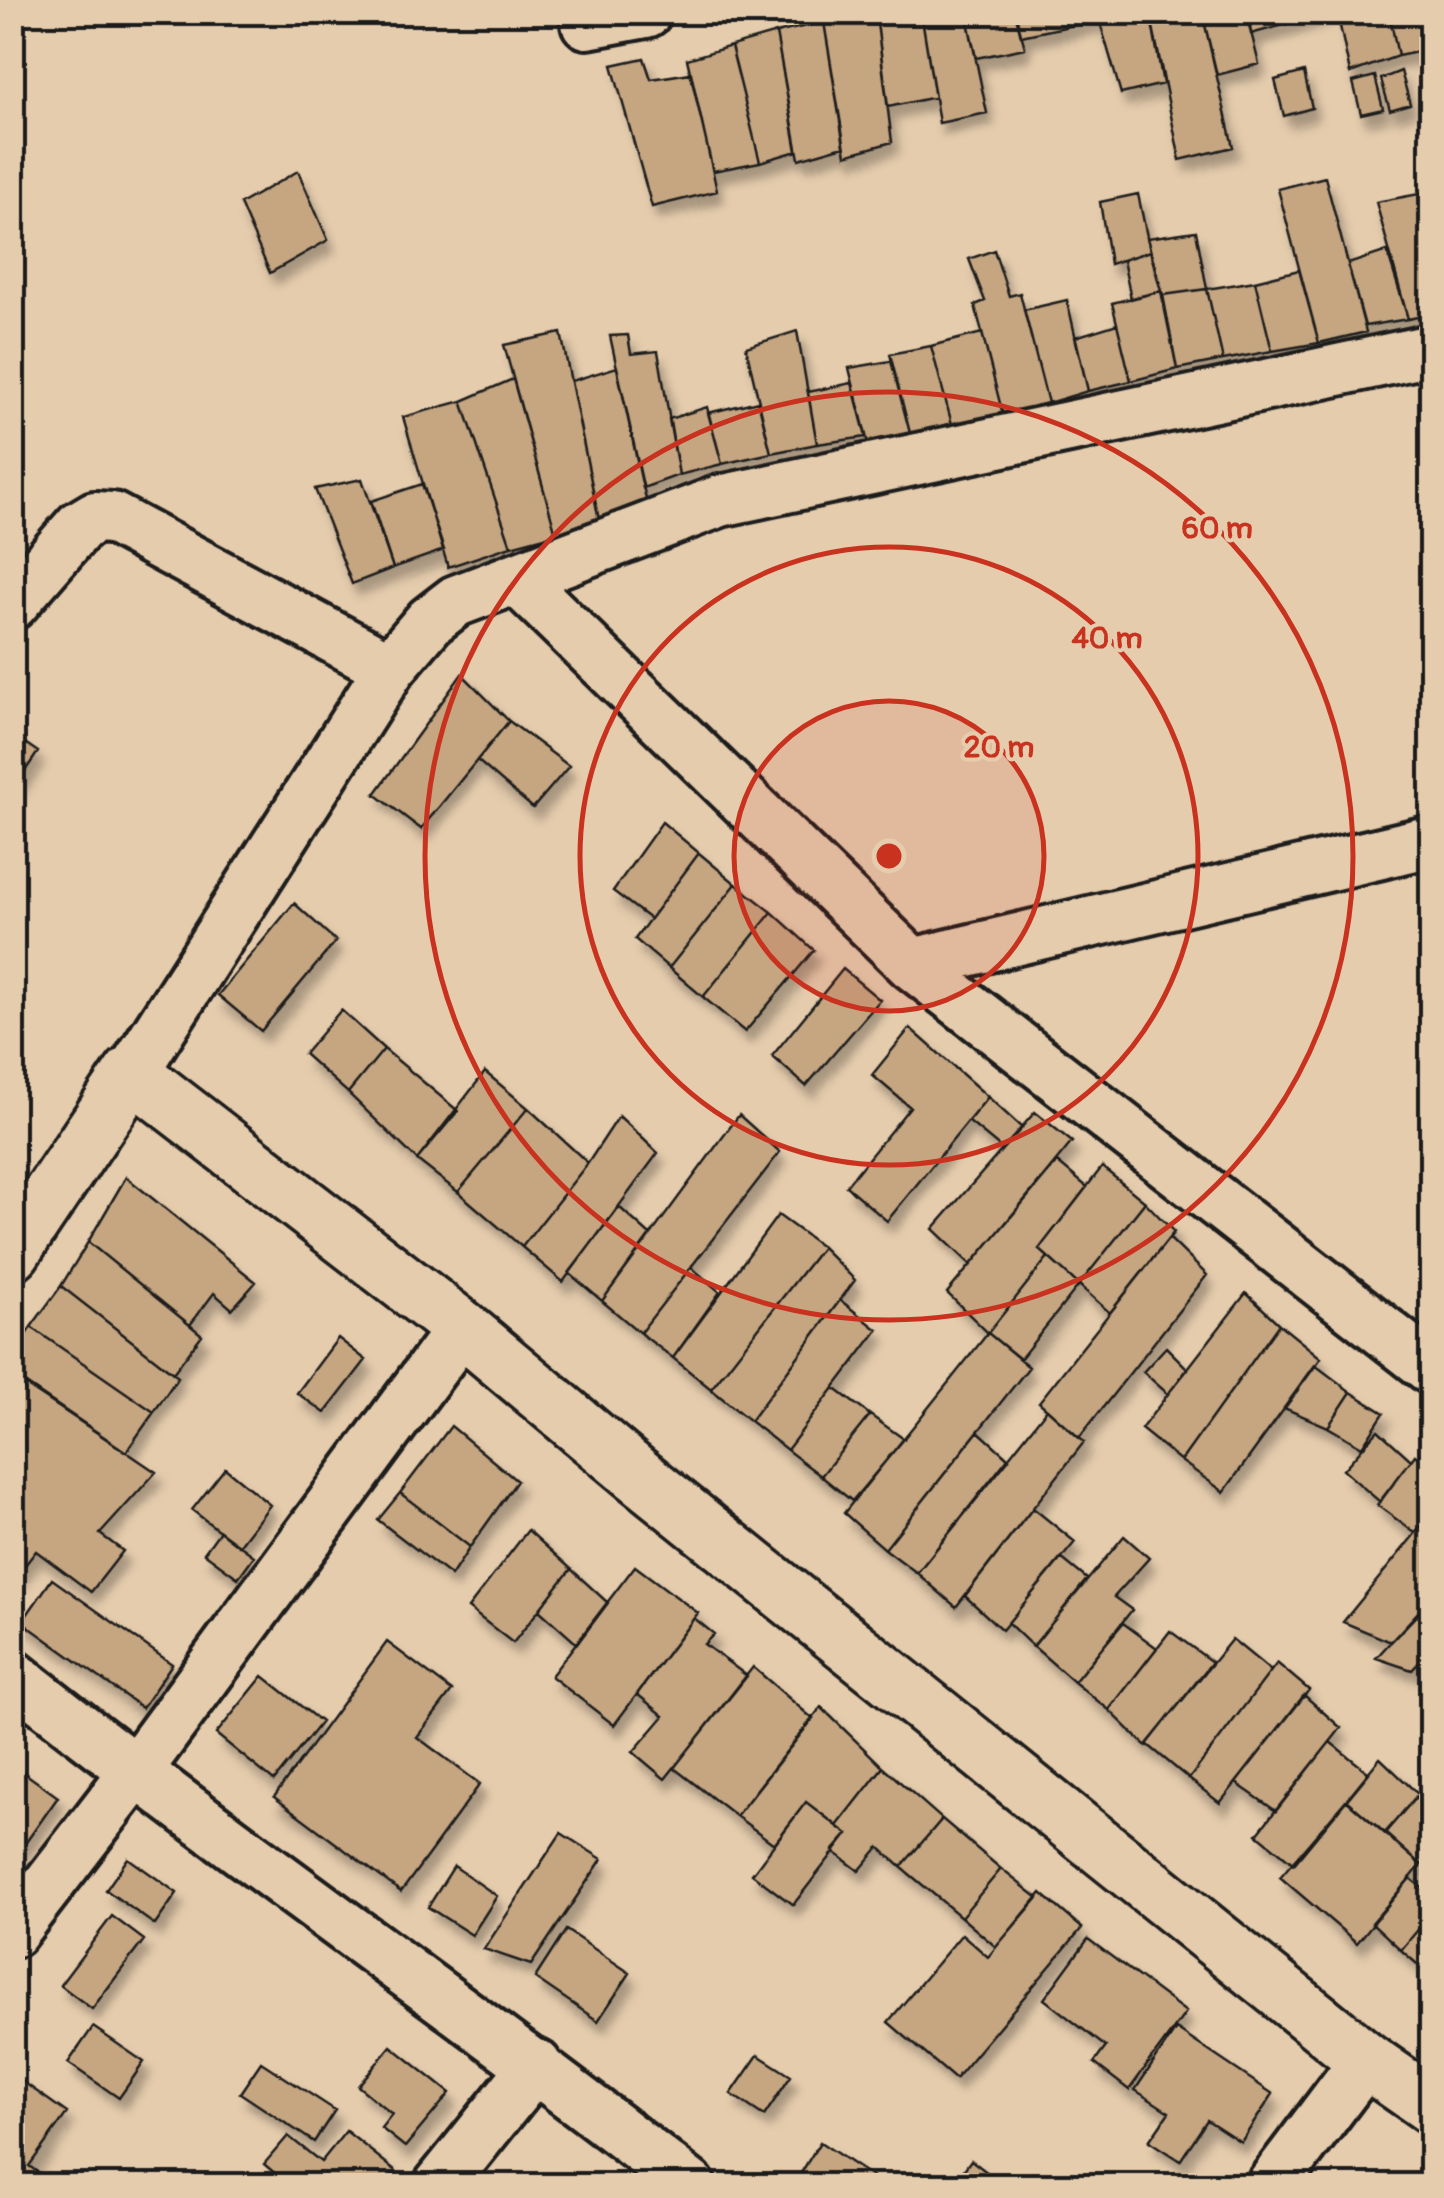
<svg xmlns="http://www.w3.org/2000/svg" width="1444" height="2198" viewBox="0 0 1444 2198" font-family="Pangolin,sans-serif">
<defs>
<filter id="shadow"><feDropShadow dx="6" dy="11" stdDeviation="5" flood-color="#0004"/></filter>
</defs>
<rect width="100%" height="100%" fill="#e5ccad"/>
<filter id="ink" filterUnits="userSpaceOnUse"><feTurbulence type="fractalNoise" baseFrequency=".01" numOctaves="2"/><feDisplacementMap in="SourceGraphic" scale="20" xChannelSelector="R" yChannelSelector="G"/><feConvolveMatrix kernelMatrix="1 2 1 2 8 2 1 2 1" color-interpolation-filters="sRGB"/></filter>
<g filter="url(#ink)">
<path fill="#c6a681" stroke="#1c1c1c" stroke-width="2.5" filter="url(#shadow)" d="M 895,12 L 921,12 L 935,97 L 888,107 L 876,15 Z
M 921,12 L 966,12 L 987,113 L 939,123 Z
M 966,12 L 1015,12 L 1025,48 L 976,58 Z
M 1015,12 L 1097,12 L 1099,20 L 1021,36 Z
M 1097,12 L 1150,12 L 1163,84 L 1121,94 Z
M 1150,12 L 1202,12 L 1233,147 L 1180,160 Z
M 1202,12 L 1246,12 L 1259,64 L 1217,75 Z
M 1246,12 L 1296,12 L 1298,21 L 1251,34 Z
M 1296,12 L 1328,12 L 1298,21 Z
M 1337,12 L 1389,12 L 1398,56 L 1350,73 Z
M 1389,12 L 1430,12 L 1432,49 L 1398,56 Z
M 876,15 L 892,142 L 846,155 L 824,22 Z
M 824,22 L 844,146 L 799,159 L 776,33 Z
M 776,33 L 797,151 L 760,162 L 731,46 Z
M 731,46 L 760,162 L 713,171 L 687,59 Z
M 644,58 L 651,79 L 691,73 L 717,191 L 652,207 L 612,65 Z
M 1401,71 L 1410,104 L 1390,110 L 1381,79 Z
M 1304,72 L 1312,108 L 1284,116 L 1275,80 Z
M 1375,76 L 1383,109 L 1361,114 L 1353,82 Z
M 298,171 L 328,240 L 270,273 L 240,204 Z
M 1325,177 L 1366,332 L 1319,343 L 1278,189 Z
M 1430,192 L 1432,314 L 1408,319 L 1376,202 Z
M 1138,194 L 1150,251 L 1110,264 L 1100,202 Z
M 1196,231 L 1207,289 L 1163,295 L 1147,238 Z
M 994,250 L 1009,296 L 1020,293 L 1048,403 L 1003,415 L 975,305 L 985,301 L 969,259 Z
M 1150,251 L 1161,291 L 1131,299 L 1123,260 Z
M 1387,251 L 1408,319 L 1365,326 L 1348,264 Z
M 1299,270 L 1319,343 L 1272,351 L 1255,281 Z
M 1255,281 L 1272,351 L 1223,360 L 1207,289 Z
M 1207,289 L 1223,360 L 1177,369 L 1163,295 Z
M 1161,291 L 1177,369 L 1131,381 L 1112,303 Z
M 1067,300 L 1088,391 L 1048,403 L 1024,310 Z
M 1117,324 L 1131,381 L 1088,391 L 1075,337 Z
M 797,331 L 817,444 L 771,453 L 746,347 Z
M 561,333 L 599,520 L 556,534 L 504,345 Z
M 982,333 L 1003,415 L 953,428 L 931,346 Z
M 628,335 L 631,354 L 658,351 L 679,475 L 643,488 L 610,336 Z
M 931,346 L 953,428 L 911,437 L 890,354 Z
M 891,361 L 911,437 L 869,447 L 849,368 Z
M 617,367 L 647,504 L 599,520 L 571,381 Z
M 513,379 L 556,534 L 511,546 L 462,401 Z
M 852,383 L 866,437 L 817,444 L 808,392 Z
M 462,401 L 511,546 L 448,567 L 403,417 Z
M 758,401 L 771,453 L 722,464 L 708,413 Z
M 707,407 L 722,464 L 679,475 L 669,419 Z
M 362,479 L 393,568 L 352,584 L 315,489 Z
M 422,484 L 444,550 L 393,568 L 371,501 Z
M 462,674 L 509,721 L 421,829 L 375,794 Z
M 509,721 L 569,766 L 533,808 L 477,760 Z
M 12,734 L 38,752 L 12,790 Z
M 662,822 L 699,853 L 650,919 L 613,891 Z
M 699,853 L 736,884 L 669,968 L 635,939 Z
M 736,884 L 772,912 L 703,997 L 669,968 Z
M 294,903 L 336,941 L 261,1031 L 218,995 Z
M 772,912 L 814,950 L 745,1032 L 703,997 Z
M 843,969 L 880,1000 L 806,1086 L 772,1056 Z
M 341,1010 L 384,1049 L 348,1093 L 304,1054 Z
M 910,1028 L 988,1097 L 887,1221 L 846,1186 L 910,1107 L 872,1075 Z
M 384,1049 L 458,1111 L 417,1160 L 348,1093 Z
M 485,1072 L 528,1108 L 458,1192 L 417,1160 Z
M 988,1097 L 1022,1128 L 1002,1149 L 968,1121 Z
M 528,1108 L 588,1163 L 522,1247 L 458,1192 Z
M 1035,1112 L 1072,1142 L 971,1265 L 933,1229 Z
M 739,1115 L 780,1152 L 640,1333 L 602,1301 Z
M 619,1116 L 658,1153 L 563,1282 L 522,1247 L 588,1163 Z
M 1057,1162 L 1087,1187 L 1039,1249 L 1048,1257 L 988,1333 L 947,1293 Z
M 1102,1167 L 1145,1202 L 1079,1285 L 1039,1249 Z
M 126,1177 L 256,1282 L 232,1309 L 214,1293 L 190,1325 L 88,1242 Z
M 1145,1202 L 1174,1232 L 1110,1313 L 1079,1285 Z
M 619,1207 L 650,1235 L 602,1301 L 569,1273 Z
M 778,1215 L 822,1247 L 711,1389 L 673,1358 Z
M 1169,1238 L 1207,1275 L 1079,1438 L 1039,1402 Z
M 88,1242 L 202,1335 L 173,1373 L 61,1286 Z
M 822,1247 L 855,1280 L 750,1421 L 711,1389 Z
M 1048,1257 L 1079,1285 L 1020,1359 L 988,1333 Z
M 691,1267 L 720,1292 L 673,1358 L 640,1333 Z
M 61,1286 L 178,1377 L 154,1412 L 31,1327 Z
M 1246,1293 L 1279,1324 L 1181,1461 L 1141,1429 Z
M 840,1300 L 878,1330 L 787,1450 L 750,1421 Z
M 1279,1324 L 1321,1358 L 1224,1492 L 1181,1461 Z
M 31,1327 L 154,1412 L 126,1452 L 12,1376 L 12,1356 Z
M 988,1333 L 1029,1367 L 885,1549 L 844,1513 Z
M 338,1338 L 366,1360 L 325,1413 L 297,1393 Z
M 1166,1347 L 1188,1369 L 1168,1394 L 1143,1372 Z
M 1315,1365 L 1351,1392 L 1328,1427 L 1284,1408 Z
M 26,1384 L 156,1472 L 100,1534 L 123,1551 L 91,1592 L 36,1551 L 12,1582 L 12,1403 Z
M 834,1388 L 870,1415 L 821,1476 L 787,1450 Z
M 1351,1392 L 1384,1413 L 1362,1447 L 1328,1427 Z
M 1047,1409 L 1084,1442 L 956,1607 L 917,1573 Z
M 870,1415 L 904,1439 L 852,1501 L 821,1476 Z
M 451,1426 L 517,1481 L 470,1547 L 400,1493 Z
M 1378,1430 L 1411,1460 L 1380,1502 L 1343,1470 Z
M 978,1431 L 1009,1459 L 917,1573 L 885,1549 Z
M 1415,1455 L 1432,1466 L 1432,1512 L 1415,1533 L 1377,1505 Z
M 225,1468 L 270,1505 L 239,1546 L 192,1510 Z
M 400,1493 L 470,1547 L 451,1576 L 378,1520 Z
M 1033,1508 L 1075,1542 L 1002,1630 L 965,1596 Z
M 1428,1518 L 1432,1520 L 1432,1599 L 1391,1642 L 1343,1622 Z
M 528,1530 L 571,1569 L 513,1643 L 468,1608 Z
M 220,1531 L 254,1556 L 238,1578 L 204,1553 Z
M 1124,1536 L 1149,1558 L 1114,1597 L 1132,1610 L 1074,1682 L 1033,1646 Z
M 1061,1558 L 1087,1579 L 1033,1647 L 1008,1623 Z
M 635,1566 L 698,1613 L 614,1725 L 551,1676 Z
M 571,1569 L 608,1603 L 577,1644 L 539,1610 Z
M 52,1579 L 172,1664 L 142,1708 L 22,1622 Z
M 1430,1599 L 1432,1648 L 1412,1670 L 1376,1658 Z
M 694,1618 L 714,1634 L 704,1644 L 747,1676 L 665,1779 L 633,1752 L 664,1716 L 637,1694 Z
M 1123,1623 L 1157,1648 L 1109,1710 L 1074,1682 Z
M 1170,1631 L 1212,1662 L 1146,1746 L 1109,1710 Z
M 1232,1639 L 1271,1671 L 1189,1779 L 1147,1744 Z
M 387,1642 L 452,1691 L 417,1737 L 480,1784 L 401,1892 L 274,1797 Z
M 1277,1663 L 1309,1690 L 1220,1803 L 1189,1779 Z
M 753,1667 L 813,1719 L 736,1816 L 674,1768 Z
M 263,1676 L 321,1722 L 274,1781 L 216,1734 Z
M 1304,1695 L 1341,1728 L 1276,1811 L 1236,1783 Z
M 821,1707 L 883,1767 L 837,1826 L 806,1802 L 774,1844 L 736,1816 Z
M 1330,1742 L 1369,1773 L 1294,1864 L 1257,1834 Z
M 1380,1758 L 1418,1794 L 1385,1833 L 1346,1800 Z
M 12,1764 L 58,1797 L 12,1862 Z
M 883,1767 L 942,1819 L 901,1867 L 879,1847 L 859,1871 L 833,1851 L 848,1834 L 837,1826 Z
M 1423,1789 L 1432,1797 L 1432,1852 L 1421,1865 L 1385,1833 Z
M 1346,1800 L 1421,1865 L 1357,1943 L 1280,1877 Z
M 806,1802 L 848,1834 L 793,1905 L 752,1874 Z
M 942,1819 L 1001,1869 L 961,1917 L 901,1867 Z
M 561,1833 L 602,1859 L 531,1965 L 484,1949 Z
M 128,1858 L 177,1893 L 155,1925 L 106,1890 Z
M 454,1866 L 497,1896 L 472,1935 L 428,1907 Z
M 1001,1869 L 1038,1898 L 996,1947 L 961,1917 Z
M 1410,1878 L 1432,1896 L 1432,1913 L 1401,1950 L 1372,1923 Z
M 1041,1893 L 1082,1928 L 955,2079 L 888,2022 L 962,1934 L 988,1957 Z
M 1432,1913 L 1432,1975 L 1431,1976 L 1401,1950 Z
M 112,1916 L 144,1940 L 92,2009 L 60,1985 Z
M 566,1930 L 630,1973 L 598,2021 L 535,1978 Z
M 1088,1939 L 1186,2012 L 1129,2090 L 1094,2063 L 1106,2047 L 1044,1999 Z
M 93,2027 L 144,2062 L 119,2098 L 68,2063 Z
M 1176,2029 L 1273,2094 L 1241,2142 L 1207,2120 L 1180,2161 L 1149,2141 L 1169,2112 L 1135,2090 Z
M 391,2046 L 450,2093 L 405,2147 L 381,2128 L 392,2114 L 358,2086 Z
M 758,2055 L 791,2076 L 764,2116 L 731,2094 Z
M 261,2062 L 335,2110 L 314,2142 L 240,2093 Z
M 12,2074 L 67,2113 L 29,2166 L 57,2186 L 12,2186 Z
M 346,2131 L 396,2171 L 384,2186 L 290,2186 L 264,2164 L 288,2136 L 321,2162 Z
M 820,2142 L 886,2186 L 793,2186 Z
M 971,2160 L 1005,2186 L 952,2186 Z"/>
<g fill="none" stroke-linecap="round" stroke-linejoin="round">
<defs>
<path id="minor" d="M 587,23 L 646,12
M 517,579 L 912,964 L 1432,1369
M 12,604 L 80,526 L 95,517 L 112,518 L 390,668
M 912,964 L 1432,841
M 132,1073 L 390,668 L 430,621 L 456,601 L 720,501 L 1432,350
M 12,1675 C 234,1851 467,2011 690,2186
M 12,1932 L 135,1772 L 462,1328
M 439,2186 L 536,2065
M 1271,2186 L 1366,2060"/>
<path id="tertiary" d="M 12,1252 L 132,1073 L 462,1328 L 635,1473 L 1366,2060 L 1432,2106"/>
</defs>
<use href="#minor" stroke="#1c1c1c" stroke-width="58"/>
<use href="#tertiary" stroke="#1c1c1c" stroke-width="62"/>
<use href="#minor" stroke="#e5ccad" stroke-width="50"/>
<use href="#tertiary" stroke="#e5ccad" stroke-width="55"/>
</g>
</g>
<circle cx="889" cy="856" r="155" fill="#c8321e" fill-opacity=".12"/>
<g fill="none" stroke="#c8321e" stroke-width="5">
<circle cx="889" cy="856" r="155"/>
<circle cx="889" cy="856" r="309"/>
<circle cx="889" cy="856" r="464"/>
</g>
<circle cx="889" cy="856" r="15" fill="#c8321e" stroke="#e5ccad" stroke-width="5"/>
<g font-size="30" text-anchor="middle" font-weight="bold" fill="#c8321e" stroke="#e5ccad" stroke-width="8" stroke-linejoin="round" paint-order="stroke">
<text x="1217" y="538">60 m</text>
<text x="1107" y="648">40 m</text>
<text x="999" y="757">20 m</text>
</g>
<rect width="1444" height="2198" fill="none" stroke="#e5ccad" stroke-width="50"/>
<rect x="25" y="25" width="1394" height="2148" fill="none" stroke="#1c1c1c" stroke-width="4" filter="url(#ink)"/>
</svg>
